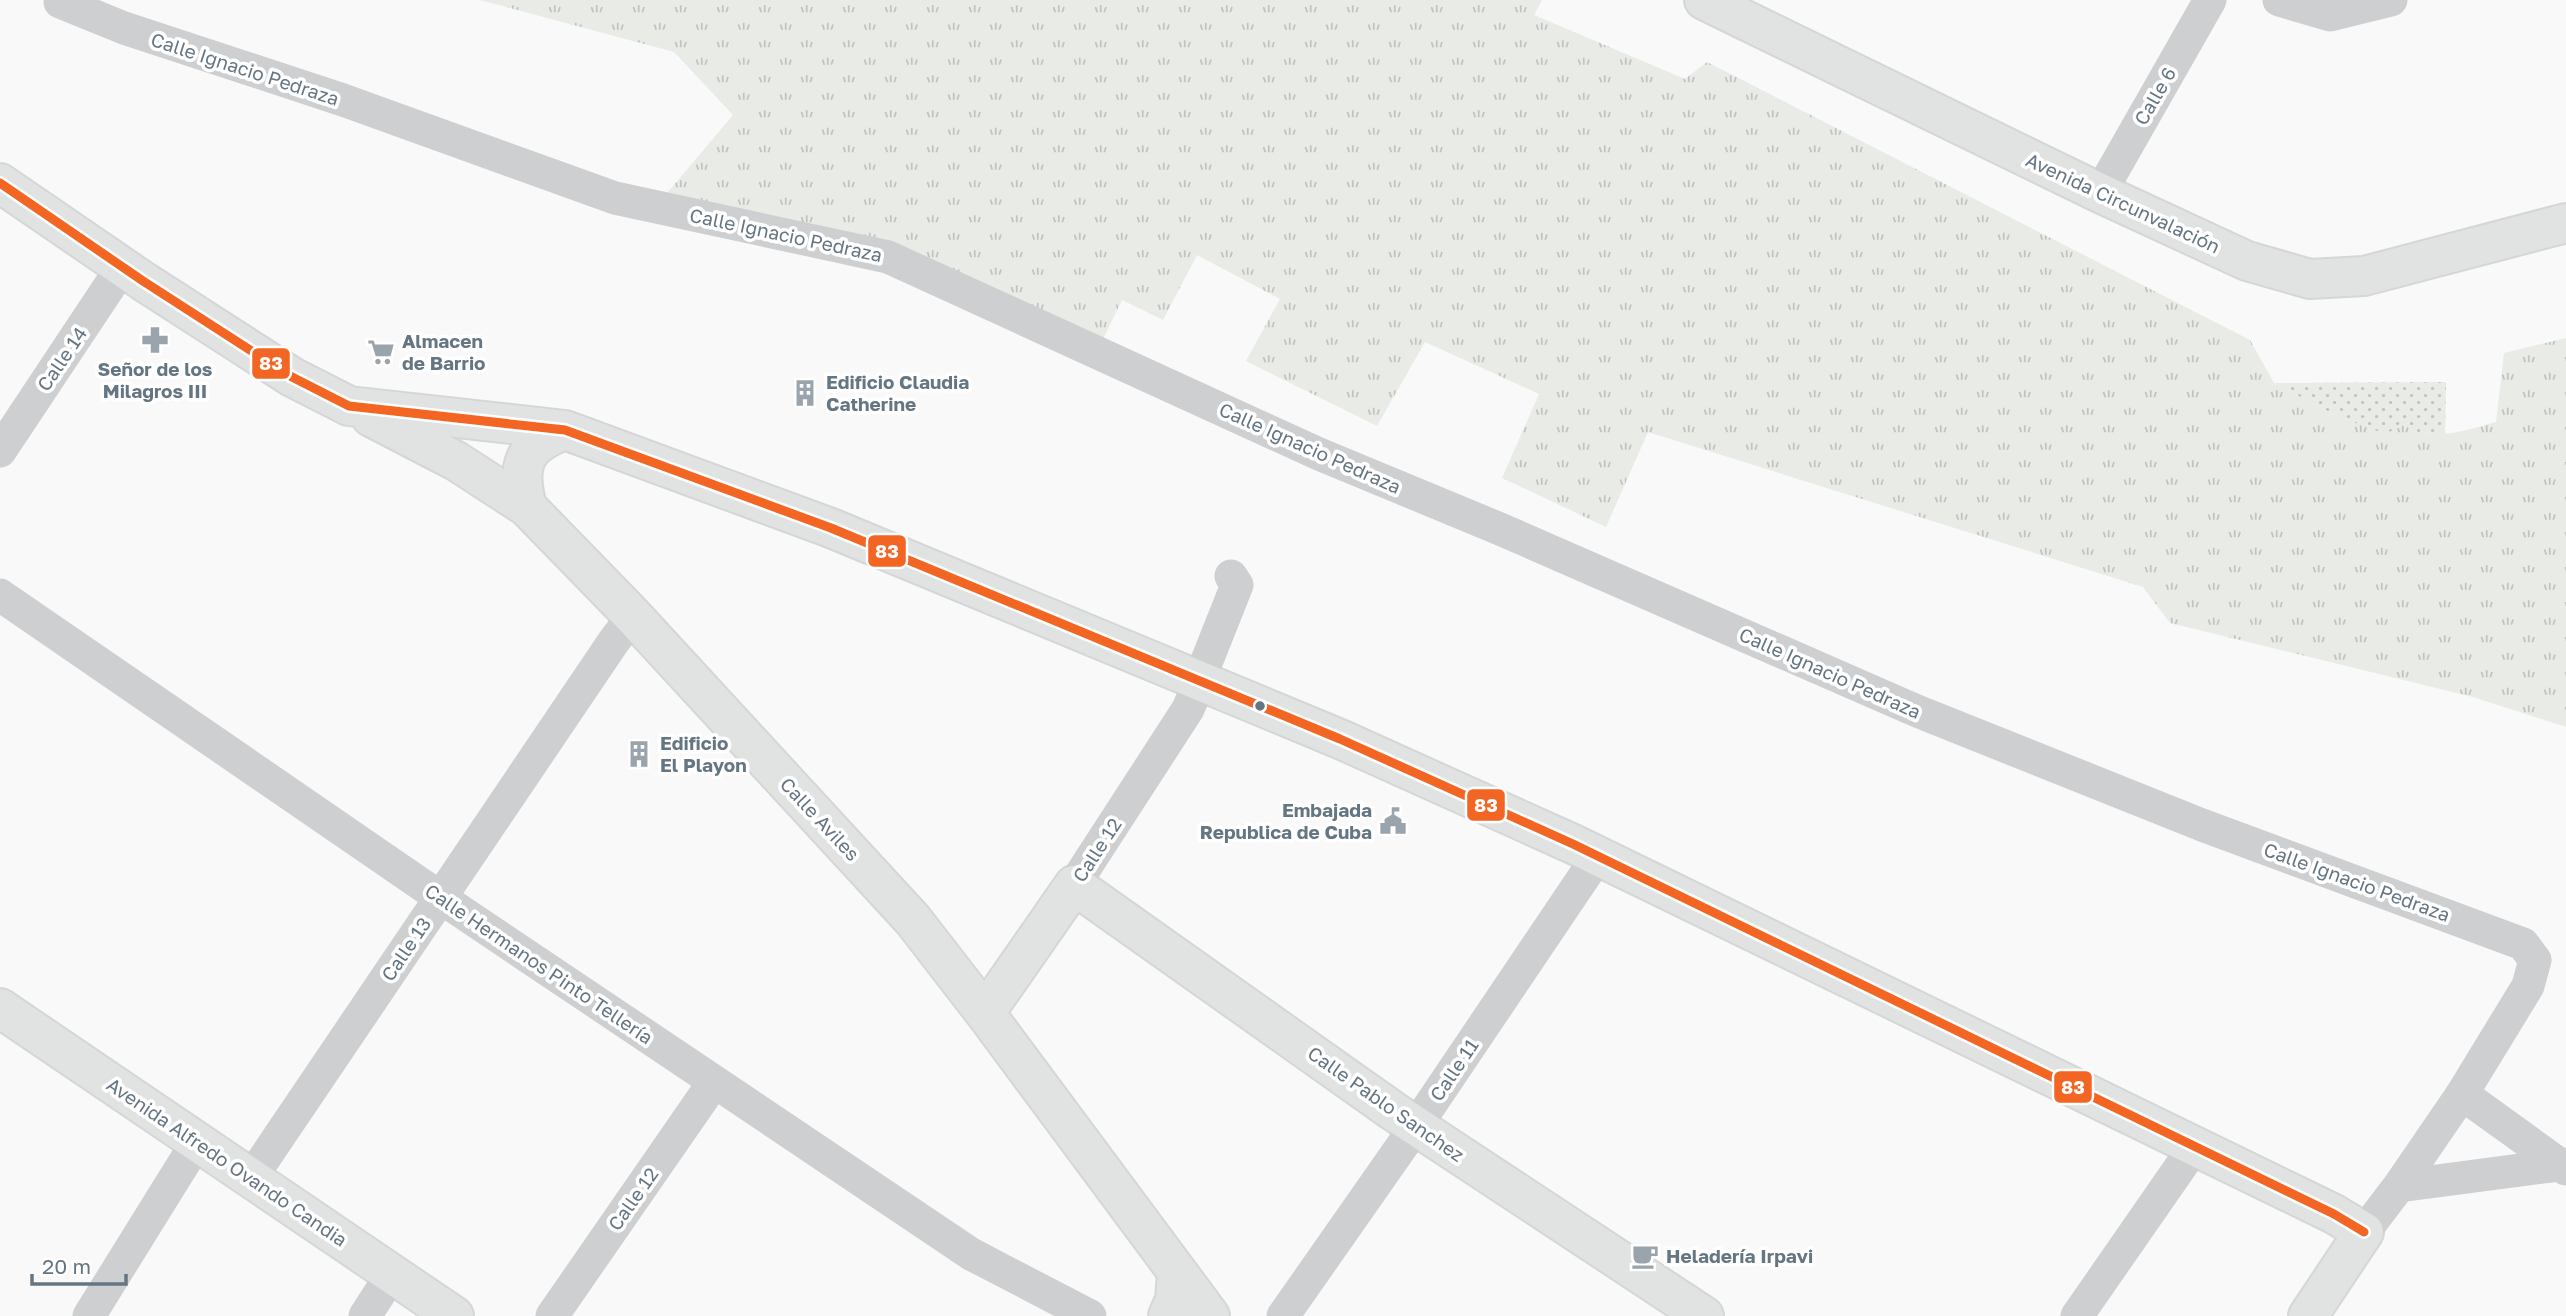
<svg xmlns="http://www.w3.org/2000/svg" width="2566" height="1316" viewBox="0 0 2566 1316" font-family="'Golos Text',sans-serif">
<defs>
<pattern id="grass-tufts" width="24" height="20" patternUnits="userSpaceOnUse" patternTransform="scale(1.75)"><rect width="24" height="20" fill="#e8ebe6"/><path d="M3 7l-1-3M5 7V3M7 7l1-3M15 17l-1-3M17 17v-4M19 17l1-3" fill="none" stroke="#c0c3c0"/></pattern>
<pattern id="park-dots" width="8" height="8" patternUnits="userSpaceOnUse" patternTransform="scale(1.75)"><rect width="8" height="8" fill="#e8ebe6"/><path d="M2 2h.1M6 6h.1" fill="none" stroke="#c0c3c0" stroke-width="1.8" stroke-linecap="round"/></pattern>
</defs>
<rect width="100%" height="100%" fill="#f9f9f9"/>
<path fill="url(#grass-tufts)" d="M 480,0 L 1542,0 L 1534,15 L 1685,79 L 1707,62 L 2250,340 L 2274,383 L 2337,416 L 2385,434 L 2404,425 C 2433,443 2466,430 2496,422 L 2504,353 L 2566,338 L 2566,727 L 2473,697 L 2170,623 L 2143,587 L 1648,432 L 1606,527 L 1502,478 L 1539,394 L 1425,342 L 1377,426 L 1246,361 L 1280,299 L 1197,255 L 1163,320 L 1122,300 L 1102,341 L 876,239 L 652,211 L 733,115 L 674,52 Z"/>
<path fill="url(#park-dots)" d="M 2446,382 L 2445,435 L 2415,432 L 2404,425 L 2385,434 L 2337,416 L 2274,383 Z"/>
<g fill="none" stroke-linecap="round" stroke-linejoin="round">
<defs>
<path id="secondary" d="M 1704,0 L 2100,193 L 2247,261 L 2310,279 L 2364,276 L 2566,223
M 0,183 L 143,281 L 292,377 L 349,406 L 565,430 L 831,528 L 1340,739 L 1573,844 L 2334,1214 L 2364,1232 L 2308,1316
M 371,417 L 456,461 L 527,507 L 633,616 L 913,920 L 985,1013 L 1210,1316
M 527,507 C 516,464 523,446 565,430
M 0,1008 L 454,1316
M 985,1013 L 1074,885 L 1393,1111 L 1704,1316
M 1168,1316 L 1175,1300 L 1177,1273"/>
</defs>
<use href="#secondary" stroke="#d5d6d7" stroke-width="42"/>
<path stroke="#cecfd0" stroke-width="33" d="M 2279,0 L 2330,15 L 2391,0
M 60,2 L 124,28 L 343,100 L 615,198 L 888,257 L 1319,454 L 1500,529 L 1917,711 L 2202,825 L 2523,944 L 2535,960 L 2528,986 L 2462,1094 L 2399,1186 L 2364,1232
M 2100,193 L 2210,0
M 0,451 L 123,266
M 0,595 L 441,898 L 971,1254 L 1090,1316
M 1206,663 L 1237,585 L 1231,576
M 1074,885 L 1188,709 L 1200,681
M 2462,1094 L 2566,1169
M 251,1178 L 614,641 L 633,616
M 2399,1186 L 2566,1164
M 89,1316 L 197,1142
M 365,1316 L 392,1274
M 552,1316 L 714,1082
M 1283,1316 L 1416,1126 L 1598,856
M 2077,1316 L 2195,1146"/>
<use href="#secondary" stroke="#e1e2e2" stroke-width="38"/>
<defs>
<path id="bus-1" d="M 0,183 L 143,281 L 292,377 L 349,406 L 565,430 L 831,528 L 1340,739 L 1573,844 L 2334,1214 L 2364,1232"/>
</defs>
<use href="#bus-1" stroke="#fff" stroke-width="14"/>
<use href="#bus-1" stroke="#f26522" stroke-width="9"/>
</g>
<defs>
<symbol id="pharmacy-bare" viewBox="-9 -9 18 18"><path d="M-2-6h4v4h4v4h-4v4h-4v-4h-4v-4h4Z" fill="#99a4ac" stroke="#fff" stroke-width="2.5" paint-order="stroke"/></symbol>
<symbol id="supermarket-bare" viewBox="-9 -9 18 18"><path d="M-6-5.5h2.5l.6 2H6L4.5 2H-2.5L-4.4-4H-6ZM-1.5 3.2a1.3 1.3 0 1 0 .1 0ZM3 3.2a1.3 1.3 0 1 0 .1 0Z" fill="#99a4ac" stroke="#fff" stroke-width="2.5" paint-order="stroke"/></symbol>
<symbol id="building-bare" viewBox="-9 -9 18 18"><path d="M-4-6H4V6H1V3H-1V6H-4ZM-2.5-4.3h1.7v1.8h-1.7ZM.8-4.3h1.7v1.8H.8ZM-2.5-1h1.7V.8h-1.7ZM.8-1h1.7V.8H.8Z" fill="#99a4ac" stroke="#fff" stroke-width="2.5" paint-order="stroke"/></symbol>
<symbol id="civic-bare" viewBox="-9 -9 18 18"><path d="M-.6-6.5H3V-4.5H.6V-3L4-1V1h2V6H-6V1h2V-1L-.6-3ZM-1.2 2.5V6h2.4V2.5Z" fill="#99a4ac" stroke="#fff" stroke-width="2.5" paint-order="stroke"/></symbol>
<symbol id="cafe-bare" viewBox="-9 -9 18 18"><path d="M-5.5-4.5H6V0H3Q3 3.5 0 3.5H-2.5Q-5.5 3.5-5.5 0ZM3-3.2v2h1.7v-2ZM-6 4.5H4V6H-6Z" fill="#99a4ac" stroke="#fff" stroke-width="2.5" paint-order="stroke"/></symbol>
</defs>
<g fill-rule="evenodd">
<use href="#pharmacy-bare" x="136" y="321" width="38" height="38"/>
<use href="#supermarket-bare" x="362" y="333" width="38" height="38"/>
<use href="#building-bare" x="786" y="374" width="38" height="38"/>
<use href="#building-bare" x="620" y="735" width="38" height="38"/>
<use href="#civic-bare" x="1374" y="802" width="38" height="38"/>
<use href="#cafe-bare" x="1626" y="1237" width="38" height="38"/>
</g>
<circle fill="#657683" stroke="#fff" stroke-width="2.5" cx="1260" cy="706" r="6"/>
<g text-anchor="middle" stroke-width="7" stroke-linejoin="round" paint-order="stroke">
<g font-size="19" fill="#657683" stroke="#fff">
<text transform="translate(245 69) rotate(18)" y="7">Calle Ignacio Pedraza</text>
<text transform="translate(2155 96) rotate(-60)" y="7">Calle 6</text>
<text transform="translate(2123 203) rotate(25)" y="7">Avenida Circunvalación</text>
<text transform="translate(786 235) rotate(12)" y="7">Calle Ignacio Pedraza</text>
<text transform="translate(62 359) rotate(-56)" y="7">Calle 14</text>
<text transform="translate(1310 448) rotate(24)" y="7">Calle Ignacio Pedraza</text>
<text transform="translate(1830 673) rotate(24)" y="7">Calle Ignacio Pedraza</text>
<text transform="translate(820 819) rotate(47)" y="7">Calle Aviles</text>
<text transform="translate(1097 850) rotate(-57)" y="7">Calle 12</text>
<text transform="translate(2357 882) rotate(20)" y="7">Calle Ignacio Pedraza</text>
<text transform="translate(406 949) rotate(-56)" y="7">Calle 13</text>
<text transform="translate(539 964) rotate(34)" y="7">Calle Hermanos Pinto Tellería</text>
<text transform="translate(1454 1070) rotate(-56)" y="7">Calle 11</text>
<text transform="translate(1386 1104) rotate(35)" y="7">Calle Pablo Sanchez</text>
<text transform="translate(227 1162) rotate(34)" y="7">Avenida Alfredo Ovando Candia</text>
<text transform="translate(633 1199) rotate(-55)" y="7">Calle 12</text>
</g>
<g font-size="19" font-weight="bold" fill="#657683" stroke="#fff" text-anchor="start">
<text x="402" y="348">Almacen<tspan x="402" dy="22">de Barrio</tspan></text>
<text x="155" y="376" text-anchor="middle">Señor de los<tspan x="155" dy="22">Milagros III</tspan></text>
<text x="826" y="389">Edificio Claudia<tspan x="826" dy="22">Catherine</tspan></text>
<text x="660" y="750">Edificio<tspan x="660" dy="22">El Playon</tspan></text>
<text x="1372" y="817" text-anchor="end">Embajada<tspan x="1372" dy="22">Republica de Cuba</tspan></text>
<text x="1666" y="1263">Heladería Irpavi</text>
</g>
</g>
<g stroke="#fff" stroke-width="2.5">
<rect x="251" y="347" width="40" height="33" rx="7" fill="#f26522"/>
<rect x="867" y="534" width="40" height="34" rx="7" fill="#f26522"/>
<rect x="1466" y="788" width="40" height="34" rx="7" fill="#f26522"/>
<rect x="2053" y="1070" width="40" height="34" rx="7" fill="#f26522"/>
</g>
<g font-size="19" text-anchor="middle" font-weight="bold" fill="#fff">
<text x="271" y="370">83</text>
<text x="887" y="558">83</text>
<text x="1486" y="812">83</text>
<text x="2073" y="1094">83</text>
</g>
<path d="M32 1274v10h94v-10" fill="none" stroke="#657683" stroke-width="3.5"/>
<text x="42" y="1274" font-size="21" fill="#657683" stroke="#ffffff" stroke-width="5" paint-order="stroke">20 m</text>
</svg>
